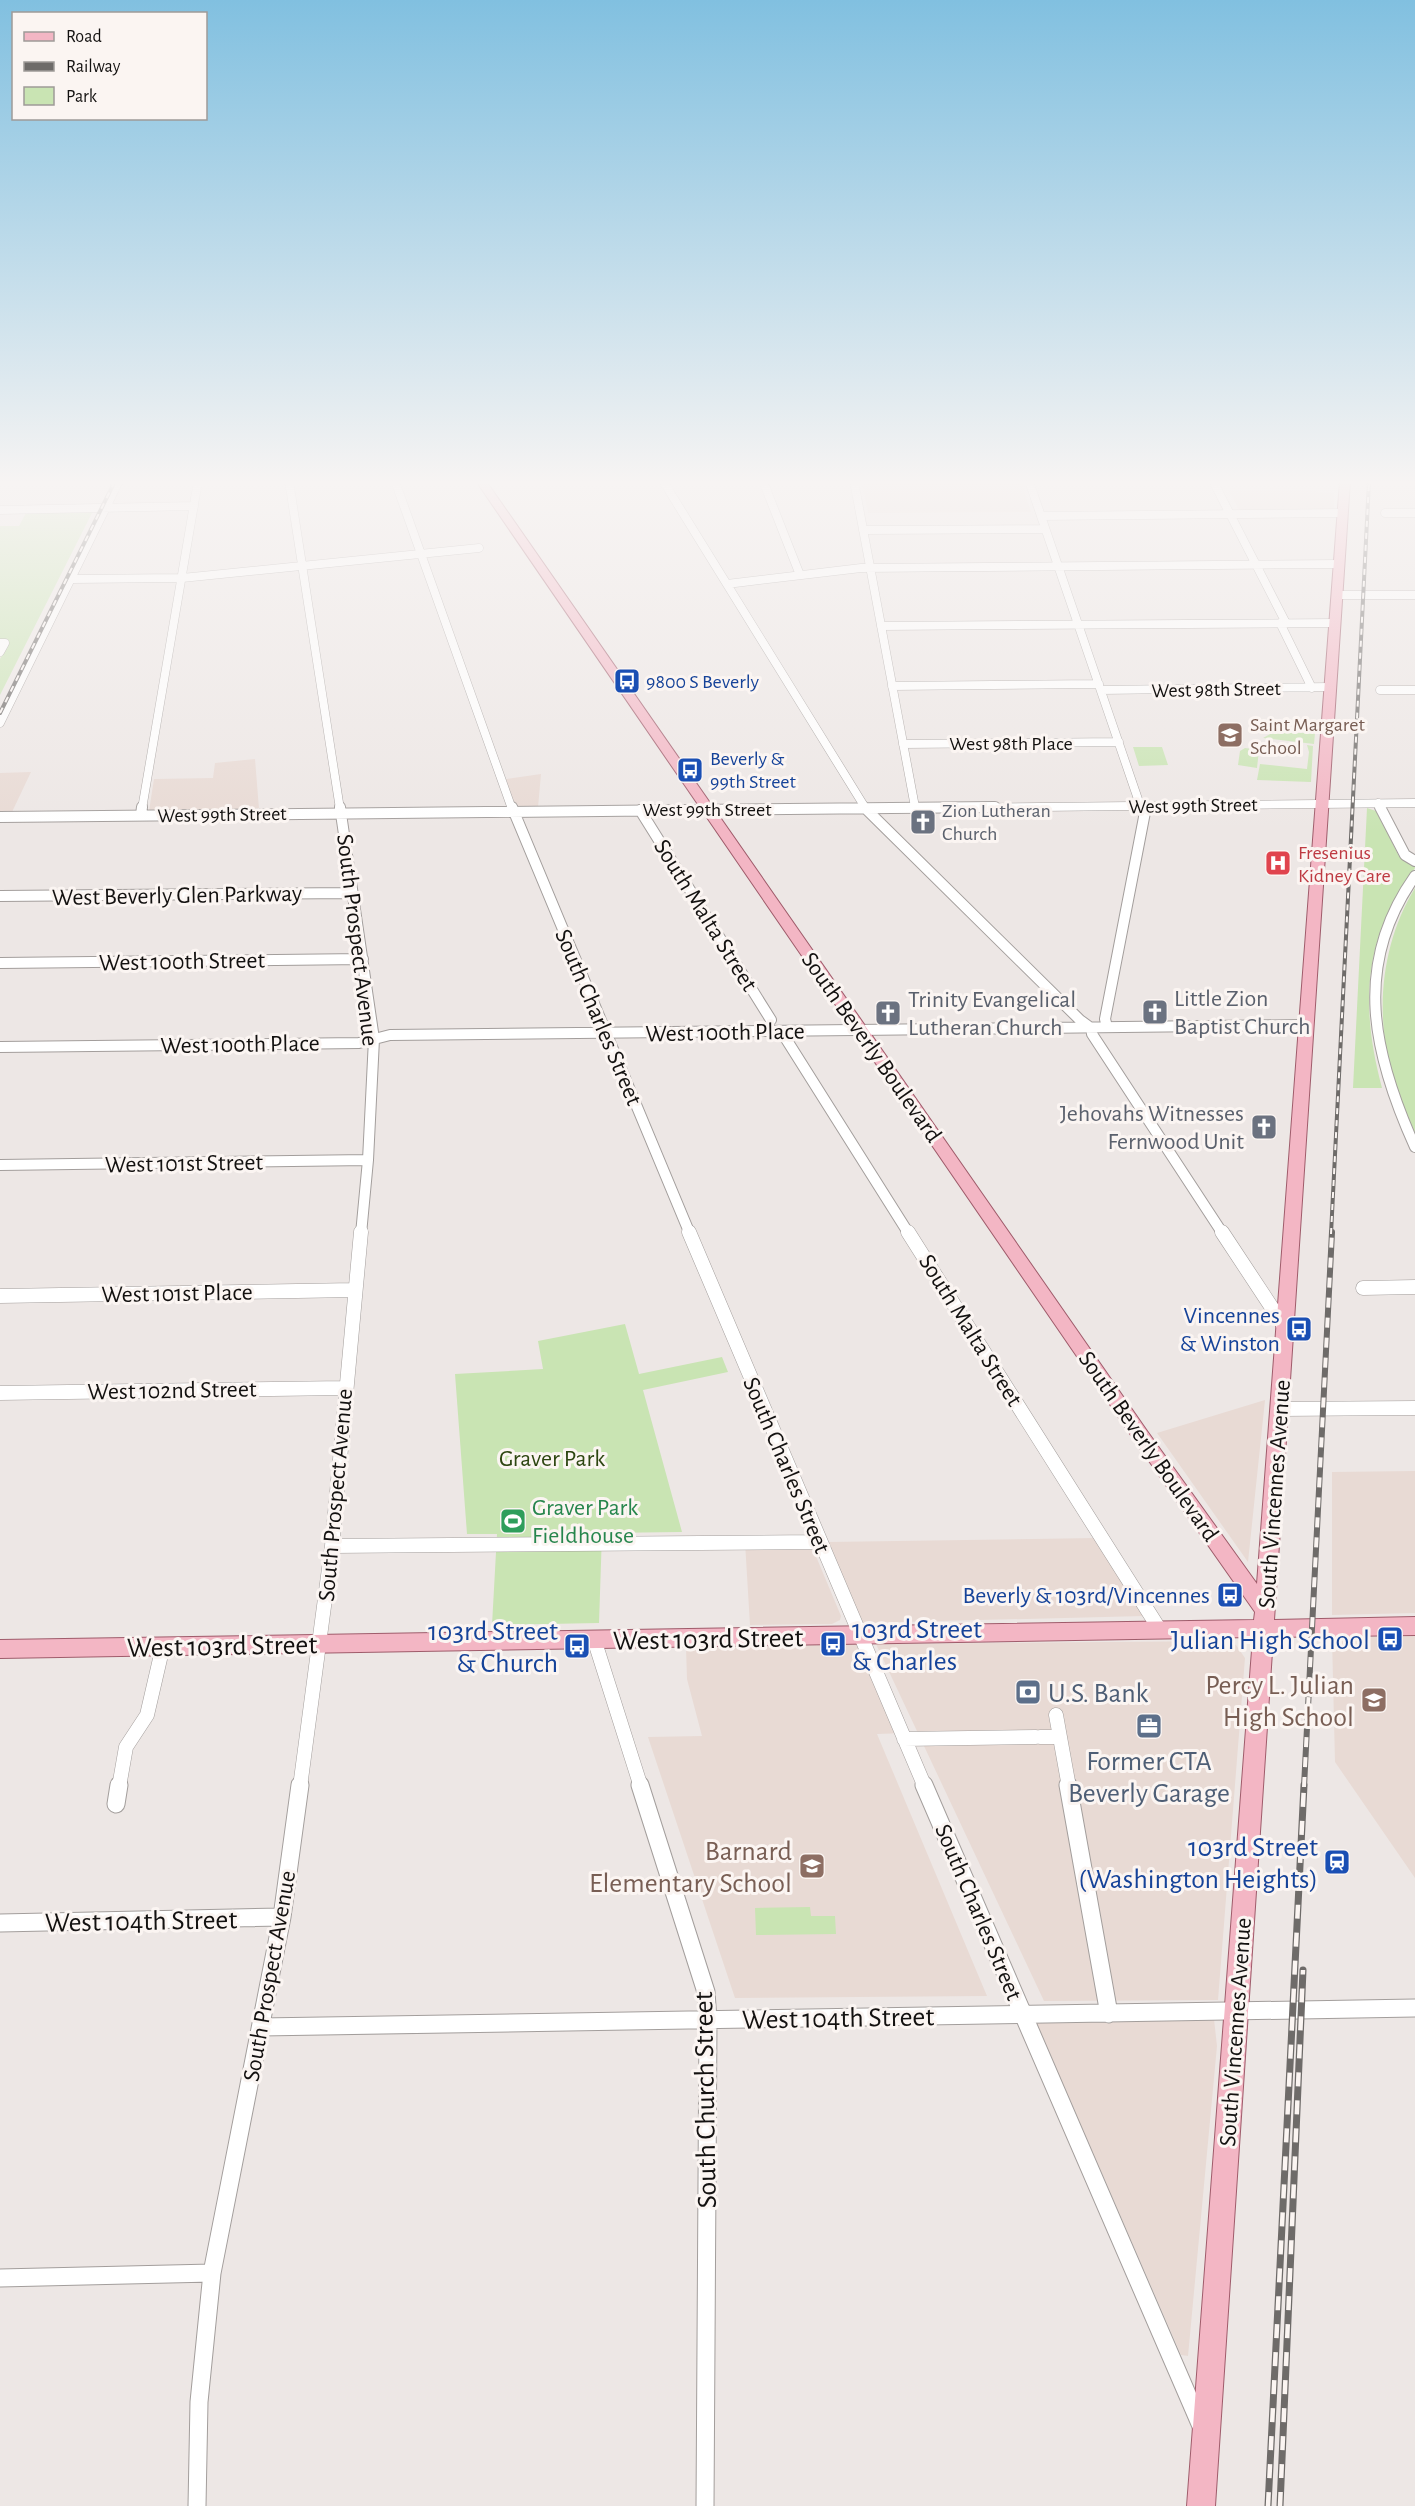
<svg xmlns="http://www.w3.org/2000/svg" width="1415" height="2506" viewBox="0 0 1415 2506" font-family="'Alegreya Sans',sans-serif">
<rect width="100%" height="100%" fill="#ede7e5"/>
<path fill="#e8dad4" d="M 862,481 L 1021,481 L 1031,512 L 868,513 Z
M 1300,490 L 1334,493 L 1334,509 L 1239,510 L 1229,491 Z
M 255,759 L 259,809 L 149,811 L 154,779 L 213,778 L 215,763 Z
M 31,772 L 12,812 L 0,812 L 0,773 Z
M 541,774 L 538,807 L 515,807 L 506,779 Z
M 1265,1400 L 1248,1562 L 1157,1433 Z
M 1415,1471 L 1415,1613 L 1332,1615 L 1332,1472 Z
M 1095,1538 L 1144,1616 L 861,1623 L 828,1542 Z
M 745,1542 L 810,1542 L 841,1616 L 840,1620 L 832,1624 L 750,1625 Z
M 1415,1636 L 1415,1878 L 1335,1762 L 1332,1638 Z
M 1227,1641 L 1236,1645 L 1245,1658 L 1218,2000 L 1044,2001 L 876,1644 Z
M 867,1644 L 905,1733 L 877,1734 L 987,1996 L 735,1998 L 648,1737 L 702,1736 L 687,1679 L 686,1647 Z
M 1214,2019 L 1217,2046 L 1188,2356 L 1181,2355 L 1036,2022 Z"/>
<path fill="#c9e4b3" d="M 27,511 L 93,511 L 0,695 L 0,659 L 8,643 L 0,642 L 0,526 L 19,526 Z
M 1272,733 L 1315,733 L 1314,744 L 1263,738 Z
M 1307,745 L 1313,746 L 1311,782 L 1257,780 L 1260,764 L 1307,769 L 1309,752 Z
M 1133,747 L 1162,747 L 1168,765 L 1139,766 Z
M 1245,748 L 1259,750 L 1257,768 L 1238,765 L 1240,751 Z
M 1367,808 L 1376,811 L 1399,856 L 1415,865 L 1415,868 C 1363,938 1360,1005 1382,1088 L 1353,1088 Z
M 1415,888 L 1415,1133 C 1406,1111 1396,1090 1390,1067 C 1375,1007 1383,940 1415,888 Z
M 625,1324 L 639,1374 L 722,1357 L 728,1372 L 643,1390 L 682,1532 L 602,1533 L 599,1623 L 492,1625 L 497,1534 L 467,1534 L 455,1374 L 543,1369 L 538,1341 Z
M 810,1907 L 811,1916 L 835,1916 L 836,1934 L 756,1935 L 755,1908 Z"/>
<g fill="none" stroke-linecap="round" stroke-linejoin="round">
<defs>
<path id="minor-far3" d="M 289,481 L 340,809
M 395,481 L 512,809
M 663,481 L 866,809
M 763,481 L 800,575
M 854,481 L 915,807
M 1029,481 L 1140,805
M 1213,481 L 1286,623
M 0,510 L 194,506
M 1385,513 L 1415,513
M 1041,516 L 1343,513
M 863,530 L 1045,529
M 71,579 L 182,578 L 479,548
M 727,584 L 861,568 L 1340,564
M 1338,595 L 1415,595
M 1280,623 L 1312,688
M 881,626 L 1336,623
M 0,643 L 5,643 L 0,652
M 892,686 L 1099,684
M 1101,690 L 1330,687
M 1380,690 L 1415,690
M 0,723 L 119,481
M 903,744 L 1119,742
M 1378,803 L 1381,809
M 142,809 L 198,481
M 843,809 L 1415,803
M 1145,809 L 1146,805"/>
<path id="minor-far2" d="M 340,807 L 374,1039 L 368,1160 L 361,1234
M 512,807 L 690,1234
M 864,807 L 1080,1020 L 1091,1028 L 1092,1034 L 1223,1234
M 1380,807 L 1405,855 L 1415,861
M 640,810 L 771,1020
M 141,815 L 142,807
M 0,817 L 995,807
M 1415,876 C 1352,965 1373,1054 1415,1147
M 0,896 L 353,893
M 0,963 L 363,959
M 1107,1027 L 1105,1019 L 1146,807
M 781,1031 L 909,1234
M 0,1047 L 359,1043 L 390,1035 L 1306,1025
M 0,1165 L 368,1160"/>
<path id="minor-far1" d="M 689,1232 L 925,1787
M 908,1232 L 1160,1630
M 1222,1232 L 1284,1326
M 1363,1288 L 1415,1287
M 0,1296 L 354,1290
M 0,1393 L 345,1388
M 1279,1409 L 1415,1408
M 332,1546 L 819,1542
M 594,1639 L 641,1787
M 1056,1715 L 1069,1787
M 1040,1737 L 1060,1737
M 904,1739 L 1036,1737
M 119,1787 L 126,1747 L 147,1715 L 163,1646
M 300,1787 L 332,1546 L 361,1232"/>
<path id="minor" d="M 640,1785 L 706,1992 L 708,2020 L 705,2506
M 924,1785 L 1201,2426
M 1068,1785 L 1109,2014
M 116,1804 L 119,1785
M 0,1923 L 282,1917
M 261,2027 L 1415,2008
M 0,2278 L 212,2273
M 197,2506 L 199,2402 L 212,2273 L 282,1917 L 300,1785"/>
<path id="major" d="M 476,481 L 486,481 L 1147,1431 L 1257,1584 L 1340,481 L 1350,481 L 1274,1620 L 1415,1617 L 1415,1635 L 1273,1637 L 1215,2506 L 1187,2506 L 1253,1637 L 0,1658 L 0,1640 L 1254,1620 L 1255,1612 L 1135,1441 Z"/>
</defs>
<use href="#minor-far3" stroke="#a39e9c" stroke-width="9"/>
<use href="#minor-far2" stroke="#a39e9c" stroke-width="12"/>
<use href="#minor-far1" stroke="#a39e9c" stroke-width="15"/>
<use href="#minor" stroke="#a39e9c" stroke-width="19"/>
<use href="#major" stroke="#9f5c6b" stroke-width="2"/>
<use href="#minor-far3" stroke="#fff" stroke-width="8"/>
<use href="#minor-far2" stroke="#fff" stroke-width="10"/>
<use href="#minor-far1" stroke="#fff" stroke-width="14"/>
<use href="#minor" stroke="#fff" stroke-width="17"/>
<use href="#major" fill="#f3b6c4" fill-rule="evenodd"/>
<defs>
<path id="rail-far2" d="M 0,713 L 115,481
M 1331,1234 L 1369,481"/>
<path id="rail-far1" d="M 1304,1787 L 1332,1232"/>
<path id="rail" d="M 1268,2506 L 1304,1785
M 1280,2506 L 1303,1970"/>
</defs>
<use href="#rail-far2" stroke="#6e6b69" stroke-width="4"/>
<use href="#rail-far1" stroke="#6e6b69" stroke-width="6"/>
<use href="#rail" stroke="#6e6b69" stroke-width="7"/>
<use href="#rail-far2" stroke="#fbf5f2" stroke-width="2" stroke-dasharray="6" stroke-linecap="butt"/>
<use href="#rail-far1" stroke="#fbf5f2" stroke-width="4" stroke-dasharray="10" stroke-linecap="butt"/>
<use href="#rail" stroke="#fbf5f2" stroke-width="4.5" stroke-dasharray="14" stroke-linecap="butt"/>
</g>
<linearGradient id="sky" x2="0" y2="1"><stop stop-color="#81c0e0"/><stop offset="0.58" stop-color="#f7f4f3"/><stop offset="1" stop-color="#f7f4f3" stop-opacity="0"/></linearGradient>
<rect width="1415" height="832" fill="url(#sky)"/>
<defs>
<symbol id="bus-square" viewBox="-11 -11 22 22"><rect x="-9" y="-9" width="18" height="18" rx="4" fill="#1a4fb4" stroke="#fbf5f2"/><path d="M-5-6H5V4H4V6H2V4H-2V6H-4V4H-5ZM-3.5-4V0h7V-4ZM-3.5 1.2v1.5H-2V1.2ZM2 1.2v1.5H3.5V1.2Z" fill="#fff"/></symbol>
<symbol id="school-square" viewBox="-11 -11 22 22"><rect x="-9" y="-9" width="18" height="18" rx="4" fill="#8d6e63" stroke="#fbf5f2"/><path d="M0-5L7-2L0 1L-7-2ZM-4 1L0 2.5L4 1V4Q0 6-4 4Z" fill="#fff"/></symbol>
<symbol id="church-square" viewBox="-11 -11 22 22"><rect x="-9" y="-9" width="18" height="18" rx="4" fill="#6b7280" stroke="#fbf5f2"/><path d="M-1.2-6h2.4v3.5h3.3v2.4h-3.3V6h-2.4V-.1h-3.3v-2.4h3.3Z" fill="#fff"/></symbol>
<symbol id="hospital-square" viewBox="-11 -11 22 22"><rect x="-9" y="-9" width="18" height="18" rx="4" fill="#e0444e" stroke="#fbf5f2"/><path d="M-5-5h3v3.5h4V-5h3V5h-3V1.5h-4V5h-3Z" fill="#fff"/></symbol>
<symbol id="stadium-square" viewBox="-11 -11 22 22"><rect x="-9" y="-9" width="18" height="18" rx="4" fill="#2e9e5b" stroke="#fbf5f2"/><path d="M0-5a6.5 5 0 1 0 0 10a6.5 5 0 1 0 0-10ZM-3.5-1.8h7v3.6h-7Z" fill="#fff"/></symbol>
<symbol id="bank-square" viewBox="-11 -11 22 22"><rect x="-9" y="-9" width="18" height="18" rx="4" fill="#5c6f8a" stroke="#fbf5f2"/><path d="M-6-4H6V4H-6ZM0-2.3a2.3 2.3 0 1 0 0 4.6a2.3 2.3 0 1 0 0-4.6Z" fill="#fff"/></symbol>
<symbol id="office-square" viewBox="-11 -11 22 22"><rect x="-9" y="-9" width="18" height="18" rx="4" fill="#5c6f8a" stroke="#fbf5f2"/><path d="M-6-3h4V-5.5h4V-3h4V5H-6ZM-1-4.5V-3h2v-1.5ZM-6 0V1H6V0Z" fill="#fff"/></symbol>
<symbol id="station-square" viewBox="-11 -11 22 22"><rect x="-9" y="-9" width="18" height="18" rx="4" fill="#1a4fb4" stroke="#fbf5f2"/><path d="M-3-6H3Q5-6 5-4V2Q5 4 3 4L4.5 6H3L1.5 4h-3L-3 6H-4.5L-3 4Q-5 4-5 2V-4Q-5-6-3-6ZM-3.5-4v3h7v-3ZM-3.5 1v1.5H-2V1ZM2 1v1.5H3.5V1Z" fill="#fff"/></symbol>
</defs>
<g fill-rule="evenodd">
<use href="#bus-square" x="612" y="666" width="30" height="30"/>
<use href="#school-square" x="1215" y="720" width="30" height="30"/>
<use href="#bus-square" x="675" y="755" width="30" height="30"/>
<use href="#church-square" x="908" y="807" width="30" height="30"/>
<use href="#hospital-square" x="1263" y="848" width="30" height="30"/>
<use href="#church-square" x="1140" y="997" width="30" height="30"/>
<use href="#church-square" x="873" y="998" width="30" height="30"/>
<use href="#church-square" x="1249" y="1112" width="30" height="30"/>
<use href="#bus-square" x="1284" y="1314" width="30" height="30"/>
<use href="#stadium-square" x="498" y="1506" width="30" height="30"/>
<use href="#bus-square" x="1215" y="1580" width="30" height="30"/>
<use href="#bus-square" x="1375" y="1624" width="30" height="30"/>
<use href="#bus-square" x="818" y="1629" width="30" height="30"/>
<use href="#bus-square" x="562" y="1631" width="30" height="30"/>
<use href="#bank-square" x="1013" y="1677" width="30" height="30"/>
<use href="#school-square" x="1359" y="1685" width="30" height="30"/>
<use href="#office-square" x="1134" y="1711" width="30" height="30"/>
<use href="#station-square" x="1322" y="1847" width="30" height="30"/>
<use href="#school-square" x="797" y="1851" width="30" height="30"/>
</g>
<g text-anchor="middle" stroke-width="6" stroke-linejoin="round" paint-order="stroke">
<g font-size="20" fill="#164399" stroke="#fbf5f2" text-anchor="start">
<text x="646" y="688">9800 S Beverly</text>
<text x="710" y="765">Beverly &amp;<tspan x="710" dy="23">99th Street</tspan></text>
</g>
<g font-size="20" fill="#131110" stroke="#fbf5f2">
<text transform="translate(1216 689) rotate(-1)" y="7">West 98th Street</text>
<text x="1011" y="750">West 98th Place</text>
<text transform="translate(1193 805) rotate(-1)" y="7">West 99th Street</text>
<text x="707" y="816">West 99th Street</text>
<text transform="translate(222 814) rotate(-1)" y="7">West 99th Street</text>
</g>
<g font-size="20" fill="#785e54" stroke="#fbf5f2" text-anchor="start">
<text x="1250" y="731">Saint Margaret<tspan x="1250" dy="23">School</tspan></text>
</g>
<g font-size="20" fill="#5b616d" stroke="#fbf5f2" text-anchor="start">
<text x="942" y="817">Zion Lutheran<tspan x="942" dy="23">Church</tspan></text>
</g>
<g font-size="20" fill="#be3a42" stroke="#fbf5f2" text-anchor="start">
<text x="1298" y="859">Fresenius<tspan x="1298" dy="23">Kidney Care</tspan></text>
</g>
<g font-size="24" fill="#131110" stroke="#fbf5f2">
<text transform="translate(177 895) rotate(-1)" y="8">West Beverly Glen Parkway</text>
<text transform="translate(706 915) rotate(58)" y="8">South Malta Street</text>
<text transform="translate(358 940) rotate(83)" y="8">South Prospect Avenue</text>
<text transform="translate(182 961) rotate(-1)" y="8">West 100th Street</text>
<text transform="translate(599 1017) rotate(67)" y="8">South Charles Street</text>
<text transform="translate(725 1032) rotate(-1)" y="8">West 100th Place</text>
<text transform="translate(240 1044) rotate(-1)" y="8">West 100th Place</text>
<text transform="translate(872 1047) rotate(55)" y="8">South Beverly Boulevard</text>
<text transform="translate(184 1163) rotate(-1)" y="8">West 101st Street</text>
<text transform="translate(177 1293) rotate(-1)" y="8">West 101st Place</text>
<text transform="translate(971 1330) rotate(58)" y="8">South Malta Street</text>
<text transform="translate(172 1390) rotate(-1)" y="8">West 102nd Street</text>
<text transform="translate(1149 1446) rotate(55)" y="8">South Beverly Boulevard</text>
<text transform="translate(787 1465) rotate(67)" y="8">South Charles Street</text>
<text transform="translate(1274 1494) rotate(-86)" y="8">South Vincennes Avenue</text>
<text transform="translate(335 1495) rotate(-85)" y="8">South Prospect Avenue</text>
<text transform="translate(979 1912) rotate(67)" y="8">South Charles Street</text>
<text transform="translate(269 1976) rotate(-80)" y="8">South Prospect Avenue</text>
<text transform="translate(1235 2032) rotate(-86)" y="8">South Vincennes Avenue</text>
</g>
<g font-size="24" fill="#5b616d" stroke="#fbf5f2" text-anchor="start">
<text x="1174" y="1006">Little Zion<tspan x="1174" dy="28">Baptist Church</tspan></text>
<text x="908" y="1007">Trinity Evangelical<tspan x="908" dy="28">Lutheran Church</tspan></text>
<text x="1244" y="1121" text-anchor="end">Jehovahs Witnesses<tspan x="1244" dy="28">Fernwood Unit</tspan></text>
</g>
<g font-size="24" fill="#164399" stroke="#fbf5f2" text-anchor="end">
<text x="1280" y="1323">Vincennes<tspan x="1280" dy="28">&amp; Winston</tspan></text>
<text x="1210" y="1603">Beverly &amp; 103rd/Vincennes</text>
</g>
<g font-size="24" fill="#2d4611" stroke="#fbf5f2">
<text x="552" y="1466">Graver Park</text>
</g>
<g font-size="24" fill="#27864d" stroke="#fbf5f2" text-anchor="start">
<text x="532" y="1515">Graver Park<tspan x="532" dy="28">Fieldhouse</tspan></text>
</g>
<g font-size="28" fill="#164399" stroke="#fbf5f2" text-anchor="end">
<text x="852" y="1638" text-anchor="start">103rd Street<tspan x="852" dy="32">&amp; Charles</tspan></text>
<text x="558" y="1640">103rd Street<tspan x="558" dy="32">&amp; Church</tspan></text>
<text x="1370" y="1649">Julian High School</text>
<text x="1318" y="1856">103rd Street<tspan x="1318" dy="32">(Washington Heights)</tspan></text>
</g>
<g font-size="28" fill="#131110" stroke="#fbf5f2">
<text transform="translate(708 1638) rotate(-1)" y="10">West 103rd Street</text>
<text transform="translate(222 1645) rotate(-1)" y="10">West 103rd Street</text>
<text transform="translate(141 1920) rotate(-1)" y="10">West 104th Street</text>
<text transform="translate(838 2017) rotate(-1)" y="10">West 104th Street</text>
<text transform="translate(704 2100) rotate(-91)" y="10">South Church Street</text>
</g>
<g font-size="28" fill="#785e54" stroke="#fbf5f2" text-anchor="end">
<text x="1354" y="1694">Percy L. Julian<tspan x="1354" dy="32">High School</tspan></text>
<text x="792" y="1860">Barnard<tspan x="792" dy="32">Elementary School</tspan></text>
</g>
<g font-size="28" fill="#4e5e75" stroke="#fbf5f2" text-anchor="start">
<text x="1048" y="1702">U.S. Bank</text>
<text x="1149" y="1770" text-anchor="middle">Former CTA<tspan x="1149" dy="32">Beverly Garage</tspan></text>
</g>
</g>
<rect x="12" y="12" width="195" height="108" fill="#fbf5f2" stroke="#9e9a98" stroke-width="1.5"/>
<rect x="24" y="32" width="30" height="9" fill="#f3b6c4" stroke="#9e9a98" stroke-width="1.5"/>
<text x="66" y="42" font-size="18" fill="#131110">Road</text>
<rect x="24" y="62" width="30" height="9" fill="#6e6b69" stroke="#9e9a98" stroke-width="1.5"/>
<text x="66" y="72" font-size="18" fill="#131110">Railway</text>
<rect x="24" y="87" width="30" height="18" fill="#c9e4b3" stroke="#9e9a98" stroke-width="1.5"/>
<text x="66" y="102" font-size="18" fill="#131110">Park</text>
</svg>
